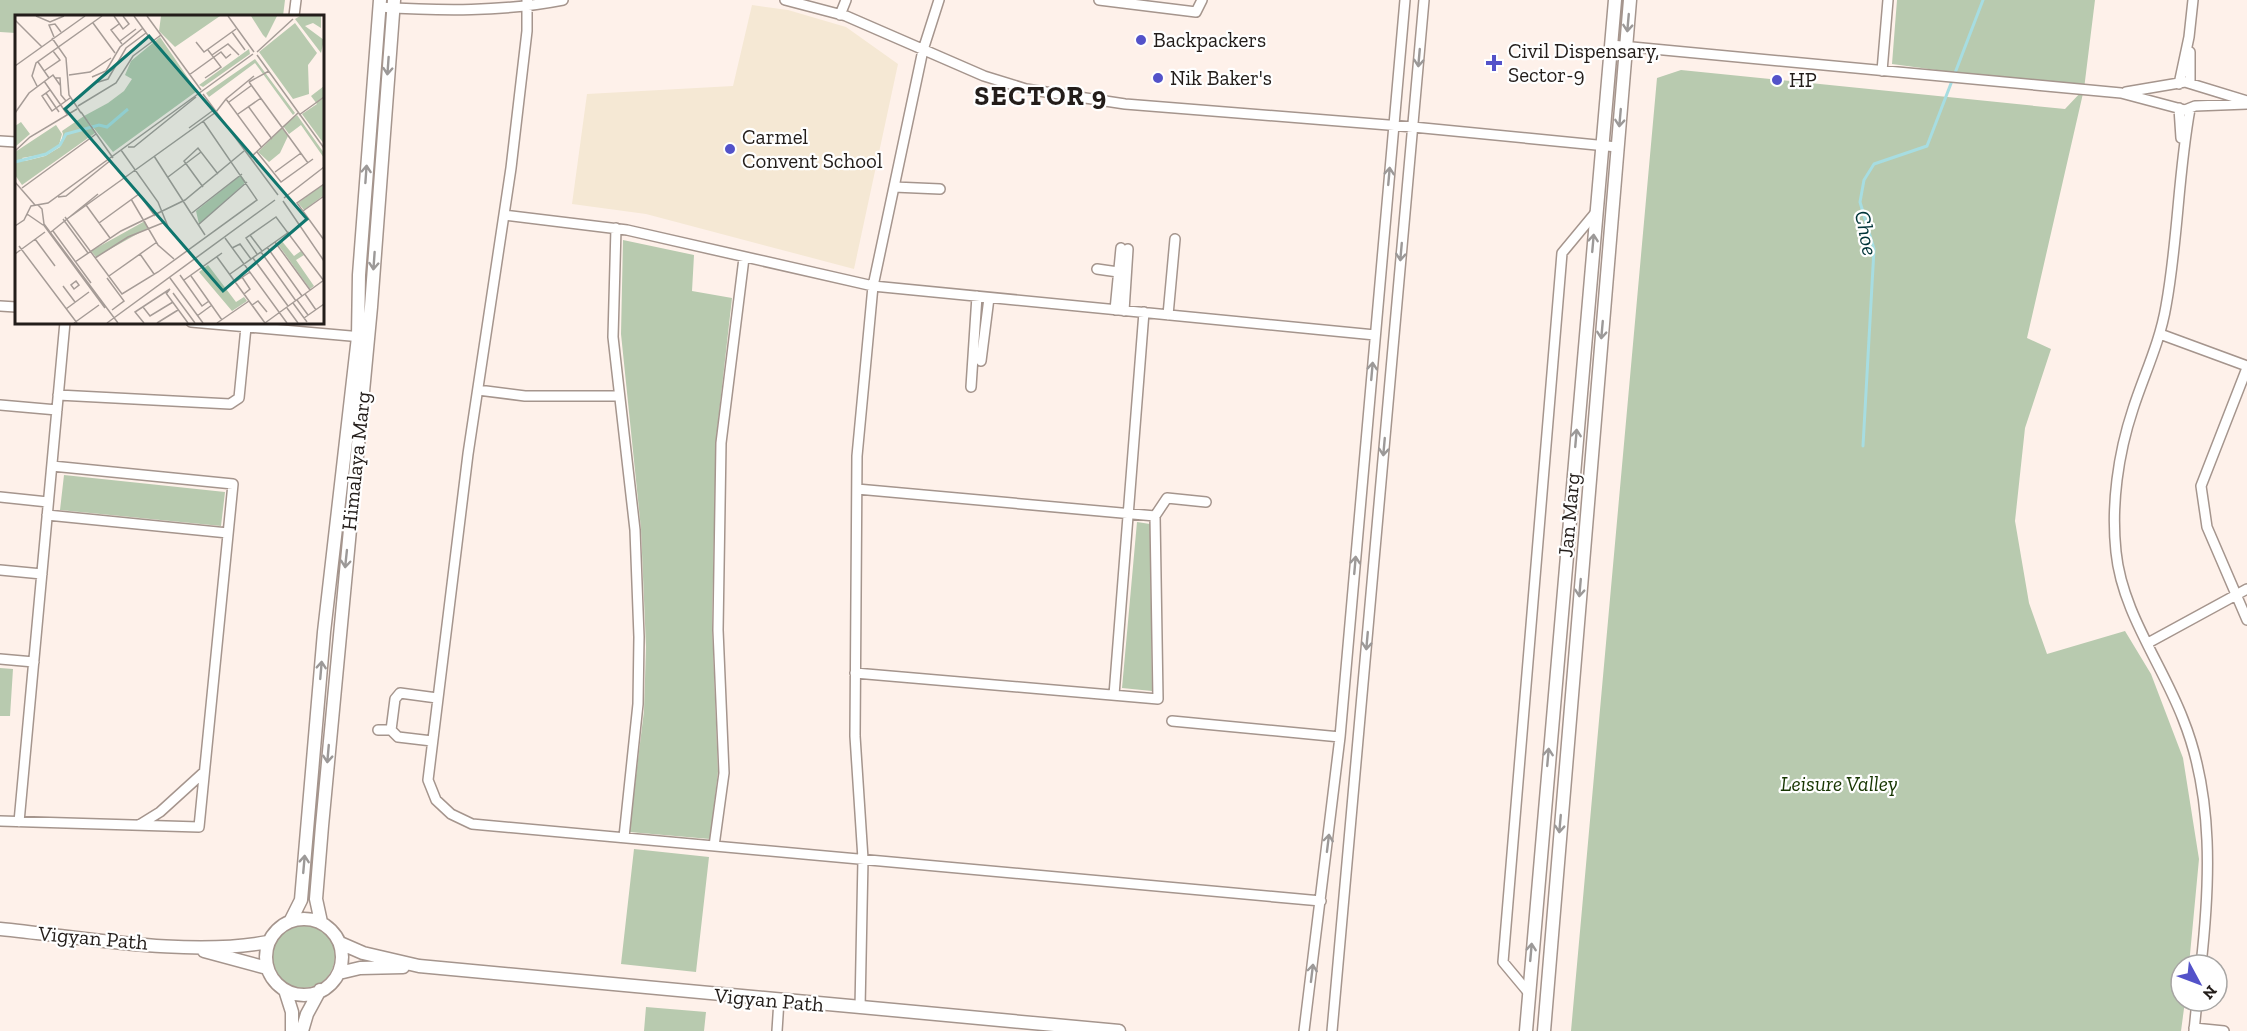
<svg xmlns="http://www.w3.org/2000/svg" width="2247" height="1031" viewBox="0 0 2247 1031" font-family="'Zilla Slab',serif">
<rect width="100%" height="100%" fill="#fef1ea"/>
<path fill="#f5e8d4" d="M 752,5 L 788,10 L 846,27 L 898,64 L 854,269 L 646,214 L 572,204 L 587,94 L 733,86 Z"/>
<path fill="#b8caaf" d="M 0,0 L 285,0 L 283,16 L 16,16 L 16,33 L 0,32 Z
M 1897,0 L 2095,0 L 2084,89 L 2027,338 L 2051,349 L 2025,428 L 2015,521 L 2029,603 L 2047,654 L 2125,631 L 2151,674 L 2183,758 L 2199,859 L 2189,965 L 2181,965 L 2181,1001 L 2185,1001 L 2181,1031 L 1571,1031 L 1657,78 L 1681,70 L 2065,109 L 2083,90 L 1892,64 Z
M 623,240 L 694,255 L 692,291 L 732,298 L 716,440 L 712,624 L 718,772 L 710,839 L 629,832 L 644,711 L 646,647 L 641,529 L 621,334 Z
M 64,475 L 225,492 L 221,526 L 60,510 Z
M 1137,522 L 1150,524 L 1152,691 L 1122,688 Z
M 0,668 L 13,669 L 10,716 L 0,716 Z
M 634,849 L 709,857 L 696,972 L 621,964 Z
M271 956a32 32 0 1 1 64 0a32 32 0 1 1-64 0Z
M 646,1007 L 706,1012 L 704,1031 L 644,1031 Z"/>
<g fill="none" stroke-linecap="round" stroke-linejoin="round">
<path stroke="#a7dde1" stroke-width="3" d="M 1863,446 L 1874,249 L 1860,202 L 1864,180 L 1874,164 L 1927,146 L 1983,0"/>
<defs>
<path id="minor" d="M 527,0 L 527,31 L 511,168 L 468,454 L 428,780 L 436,800 L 451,814 L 472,824 L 1321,901
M 785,0 L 846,16 L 984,76 L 1026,89 L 1125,104 L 1413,127 L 1617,147
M 1099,0 L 1196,12 L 1202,0
M 379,7 C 441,11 502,12 563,0
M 840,15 L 846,0
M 294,16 L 296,0
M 1611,45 L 2121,93 L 2185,110 L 2195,106 L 2247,104
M 2190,52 L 2190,83
M 1882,71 L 1888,0
M 2179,84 L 2189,37 L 2193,0
M 2126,92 L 2185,82 L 2247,101
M 2179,108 L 2181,138
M 2190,109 C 2178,174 2178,241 2166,306 C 2160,342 2144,375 2133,409 C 2118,454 2111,505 2116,552 C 2122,612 2162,664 2183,719 C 2214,796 2210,884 2201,965
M 0,141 L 16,142
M 894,187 L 940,189
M 504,215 L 627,230 L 873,286 L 1375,335
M 616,228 L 613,337 L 635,530 L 639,637 L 638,704 L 624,837
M 1097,269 L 1118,272
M 0,306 L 16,307
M 1115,310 L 1121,248
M 1124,311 L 1128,249
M 1168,315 L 1175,239
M 191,322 L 362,337
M 2160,334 L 2247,366
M 981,361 L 989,298
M 2247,368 L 2201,486 L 2207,527 L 2247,620
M 971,387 L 977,296
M 478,390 L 525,396 L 619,396
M 58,395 L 230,404 L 239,398 L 246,327
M 0,405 L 57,410
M 0,497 L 48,502
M 47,515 L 228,533
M 1155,516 L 1167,498 L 1206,502
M 0,570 L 42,574
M 2148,643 L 2247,589
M 0,659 L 34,662
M 855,673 L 1158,699 L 1155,516 L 857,489
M 1114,695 L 1144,312
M 1172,721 L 1340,737
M 378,730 L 391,730 L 398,737 L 432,741
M 391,730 L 395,699 L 400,693 L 437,698
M 0,821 L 199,827 L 233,484 L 52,466
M 19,822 L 65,322
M 139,825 L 160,812 L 204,772
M 714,846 L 724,773 L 718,630 L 721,443 L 744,258
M 1528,992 L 1503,962 L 1562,253 L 1596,212
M 860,1008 L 863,859 L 855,736 L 857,456 L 873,286 L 923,50 L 939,0
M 2194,1028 L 2224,1031
M 777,1031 L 779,1000
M 1304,1031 L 1340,737 L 1405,0
M 1332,1031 L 1424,0
M 2194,1031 L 2197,1001"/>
<path id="major" d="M266 957a38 38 0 1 1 76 0a38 38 0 1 1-76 0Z
M 291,920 L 301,900 L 324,632 L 358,337 L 359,275 L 380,0
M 321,922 L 316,899 L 322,826 L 371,307 L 394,0
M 0,929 C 82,937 188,957 268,942
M 340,943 L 363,953 L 419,966 L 1119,1031
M 204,951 L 267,968
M 339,973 L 360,968 L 403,967
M 285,990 L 292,1012 L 292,1031
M 302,1031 L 307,1014 L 320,990
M 1526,1031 L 1615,0
M 1544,1031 L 1630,0"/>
</defs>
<use href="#minor" stroke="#a5958d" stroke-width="12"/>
<use href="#major" stroke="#a5958d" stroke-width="15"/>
<use href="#minor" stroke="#fff" stroke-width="9"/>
<use href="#major" stroke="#fff" stroke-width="12"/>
</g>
<defs><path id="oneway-shaft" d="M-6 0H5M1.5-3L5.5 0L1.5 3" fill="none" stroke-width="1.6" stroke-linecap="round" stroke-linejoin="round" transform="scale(1.5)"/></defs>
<g stroke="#9c9998">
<use href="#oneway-shaft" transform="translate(1628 23) rotate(95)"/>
<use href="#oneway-shaft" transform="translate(1419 58) rotate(95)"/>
<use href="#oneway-shaft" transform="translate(388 66) rotate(94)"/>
<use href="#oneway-shaft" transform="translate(1620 118) rotate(95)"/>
<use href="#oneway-shaft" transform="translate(366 174) rotate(-86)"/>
<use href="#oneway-shaft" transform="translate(1389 176) rotate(-85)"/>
<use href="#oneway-shaft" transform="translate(1593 243) rotate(-85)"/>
<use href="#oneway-shaft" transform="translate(1401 252) rotate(95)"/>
<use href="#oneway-shaft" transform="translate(374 261) rotate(94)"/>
<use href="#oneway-shaft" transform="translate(1602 330) rotate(95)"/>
<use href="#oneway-shaft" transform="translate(1372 371) rotate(-85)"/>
<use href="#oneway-shaft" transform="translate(1576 438) rotate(-85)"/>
<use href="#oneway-shaft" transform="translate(1384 447) rotate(95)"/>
<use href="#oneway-shaft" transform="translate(346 559) rotate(96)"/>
<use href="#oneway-shaft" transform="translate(1355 565) rotate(-85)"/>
<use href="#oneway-shaft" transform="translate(1580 588) rotate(95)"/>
<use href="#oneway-shaft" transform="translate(1367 641) rotate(95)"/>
<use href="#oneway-shaft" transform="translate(321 670) rotate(-85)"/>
<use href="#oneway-shaft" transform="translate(328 754) rotate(95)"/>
<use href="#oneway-shaft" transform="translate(1548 757) rotate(-85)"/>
<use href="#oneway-shaft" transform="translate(1560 824) rotate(95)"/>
<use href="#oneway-shaft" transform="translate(1328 843) rotate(-83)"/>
<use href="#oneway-shaft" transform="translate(304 864) rotate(-85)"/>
<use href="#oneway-shaft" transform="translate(1531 952) rotate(-85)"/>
<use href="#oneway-shaft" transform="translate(1312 973) rotate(-83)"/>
</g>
<g fill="#5352c9" stroke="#fff" stroke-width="2">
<circle cx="1141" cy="40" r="6"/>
<path d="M1491 54h6v6h6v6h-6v6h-6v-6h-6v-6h6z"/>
<circle cx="1158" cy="78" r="6"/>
<circle cx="1777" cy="80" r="6"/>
<circle cx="730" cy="149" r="6"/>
</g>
<g text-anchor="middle" stroke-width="4.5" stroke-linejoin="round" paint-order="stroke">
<g font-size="21" fill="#231d1a" stroke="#fff" text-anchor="start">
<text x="1153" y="47">Backpackers</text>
<text x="1508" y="58">Civil Dispensary,<tspan x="1508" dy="24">Sector-9</tspan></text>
<text x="1170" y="85">Nik Baker's</text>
<text x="1789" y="87">HP</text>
<text x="742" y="144">Carmel<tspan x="742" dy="24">Convent School</tspan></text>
</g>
<g font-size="21" fill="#231d1a" stroke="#fff">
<text transform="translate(356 461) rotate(-84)" y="7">Himalaya Marg</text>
<text transform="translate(1569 515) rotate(-85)" y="7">Jan Marg</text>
<text transform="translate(93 938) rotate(5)" y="7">Vigyan Path</text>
<text transform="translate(769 1000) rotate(5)" y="7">Vigyan Path</text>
</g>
<g font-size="21" font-style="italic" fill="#173602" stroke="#fff">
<text x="1839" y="791">Leisure Valley</text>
</g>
<g font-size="22" font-style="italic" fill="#003438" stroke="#fff">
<text transform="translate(1867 233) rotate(79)" y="8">Choe</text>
</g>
<g font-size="27" font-weight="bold" letter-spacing="1.5" fill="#231d1a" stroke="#fff">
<text x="1041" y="105">SECTOR 9</text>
</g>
</g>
<g transform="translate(15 15)">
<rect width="309" height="309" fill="#fef1ea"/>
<path d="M 146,1 L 205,1 L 160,32 L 144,16 ZM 236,1 L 262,1 L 251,23 L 248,20 ZM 285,1 L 306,1 L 306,13 L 298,8 L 290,11 L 309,25 L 306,38 L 280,4 ZM 280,8 L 302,38 L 293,50 L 294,79 L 278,84 L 244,37 ZM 145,22 L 182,76 L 98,137 L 69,101 L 80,118 L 7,170 L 0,160 L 0,137 L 41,110 L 47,119 L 44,130 L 30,139 L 7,143 L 10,146 L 30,141 L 45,132 L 48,119 L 47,116 L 69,101 L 93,88 L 109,76 L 117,64 L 110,60 L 116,46 ZM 234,34 L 235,39 L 188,72 L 184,70 ZM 240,44 L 280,98 L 278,100 L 240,48 L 194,82 L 191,78 ZM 309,71 L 309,129 L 287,99 L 302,89 L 296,81 ZM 282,100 L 309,138 L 309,143 L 286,110 L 274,119 L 268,111 ZM 6,107 L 15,119 L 1,131 L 0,111 ZM 267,113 L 273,121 L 265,138 L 254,147 L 243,137 ZM 226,160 L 231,167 L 184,209 L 181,196 ZM 309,169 L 309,180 L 289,195 L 283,188 ZM 130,206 L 133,213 L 81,242 L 76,236 ZM 266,225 L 279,241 L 286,236 L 289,240 L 281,245 L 299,271 L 295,274 L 262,228 ZM 193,250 L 221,287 L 229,282 L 232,286 L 217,296 L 184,257 Z" fill="#b8caaf"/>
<path fill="none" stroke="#a7dde1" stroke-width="3" d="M 0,147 L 31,139 L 45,130 L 51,119 L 84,110 L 92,112 L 113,94"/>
<path fill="none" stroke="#a69c97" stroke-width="1.5" d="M 21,1 L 35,7 L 49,1M 99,1 L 108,14 L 114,9 L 108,1M 119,1 L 137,26M 132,1 L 186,75M 213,1 L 239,37M 0,5 L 27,32M 78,8 L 100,38M 104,9 L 96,15 L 107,29M 217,17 L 230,35M 39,22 L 34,10 L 40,9 L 46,17M 37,23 L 51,43 L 54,80 L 66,98M 105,26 L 121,14M 181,27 L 189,37 L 221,14M 242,37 L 278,4M 197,40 L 213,29 L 224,40M 242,40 L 309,133M 23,47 L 34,63M 0,51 L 70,1M 29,56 L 45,45 L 38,36M 54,60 L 75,57 L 96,43M 174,60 L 206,37 L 211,43 L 216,39M 77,62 L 91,56 L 105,32 L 128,13M 40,63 L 45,63 L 46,80 L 51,86M 190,63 L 206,52 L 193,35M 29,66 L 52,99M 234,67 L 293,148M 234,67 L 254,56M 80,68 L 93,64 L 111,33 L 131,18M 22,71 L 17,61 L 21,48 L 87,1M 35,75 L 27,81 L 37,96 L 55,83M 31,78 L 44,97M 188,79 L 263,180M 211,84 L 247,133M 214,87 L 237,70M 63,91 L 101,68 L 118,41 L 146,20M 233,91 L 257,124M 66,97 L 98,143M 0,98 L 14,78 L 38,60 L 45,70M 223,99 L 246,83M 284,100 L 309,82M 174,113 L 200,94M 113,132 L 119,132 L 181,82M 106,135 L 143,187 L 154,214 L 182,245M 0,136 L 15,122 L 62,94M 242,137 L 266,167 L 298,144M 139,141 L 190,220M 235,143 L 283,98M 260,157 L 286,138M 153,162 L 186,137M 0,167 L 20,190M 309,169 L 282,188 L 309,225M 188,172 L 169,146 L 183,133 L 203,159M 7,173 L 81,119M 43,182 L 51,181 L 96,145M 269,183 L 309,152M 116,184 L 143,230 L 159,244M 268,186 L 309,246M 23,190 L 27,194 L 29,209 L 103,308M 71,190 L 95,223M 288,196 L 309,181M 177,198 L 227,159M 12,199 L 28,210M 50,202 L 107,279 L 143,257 L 242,185 L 188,106M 48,204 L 73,238M 52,204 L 201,97 L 211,84 L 239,61M 84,208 L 124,179 L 140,201M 28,209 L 90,293M 183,210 L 232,167M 0,211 L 9,205 L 16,191 L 33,188 L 238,39M 38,216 L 76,268M 36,217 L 83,179M 235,220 L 247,236M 210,223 L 272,308M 20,224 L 40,251M 260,227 L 295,275M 4,231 L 62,308M 252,232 L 287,281M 217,233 L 225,229 L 236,244M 246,237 L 281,286M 0,239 L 30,217M 125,239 L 139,259M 242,239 L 231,223 L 261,202 L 309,266M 202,242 L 250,308M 80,243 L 113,222 L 150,207M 238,243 L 273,291M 60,247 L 106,216 L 170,185 L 229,136M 215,259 L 274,217M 165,260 L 187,291 L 194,286M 94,261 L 142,227M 176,261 L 207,305M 227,262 L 235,274 L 229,279M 92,263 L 109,286 L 97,295M 155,263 L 188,308M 169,265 L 207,238M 61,266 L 64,270 L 59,274 L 56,270 ZM 220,267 L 235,257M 48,271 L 60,287M 151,278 L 173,308M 158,278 L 180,308M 290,279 L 301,295M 282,285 L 293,300M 278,288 L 292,307M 237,290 L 243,286 L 252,297M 128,292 L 135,301 L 158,287M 272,293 L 283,308M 51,294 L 74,277M 182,301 L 197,290M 289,303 L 309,289M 59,308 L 84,290M 92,308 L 260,185M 129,308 L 120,297 L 155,274 L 151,279M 142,308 L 163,295M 202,308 L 234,286M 250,308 L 309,265"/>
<path fill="#0f766e" fill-opacity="0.15" stroke="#0f766e" stroke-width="3" d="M 134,21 L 292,204 L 208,276 L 50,94 Z"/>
<rect width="309" height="309" fill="none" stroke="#231d1a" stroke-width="3"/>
</g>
<g transform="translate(2199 983) rotate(131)"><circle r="28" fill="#ffffff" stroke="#a7a5a3" stroke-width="1.5"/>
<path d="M0-4.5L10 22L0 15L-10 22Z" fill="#5352c9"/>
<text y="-9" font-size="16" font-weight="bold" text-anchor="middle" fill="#231d1a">N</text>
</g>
</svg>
